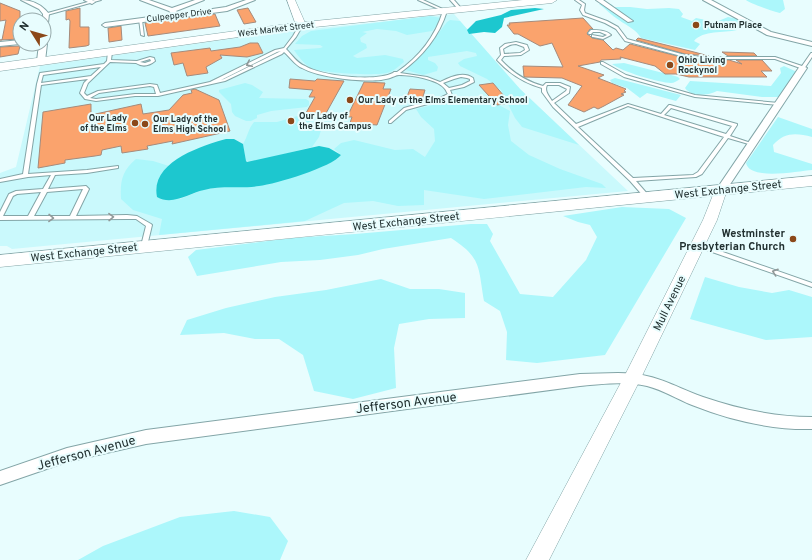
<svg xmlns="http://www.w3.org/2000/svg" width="812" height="560" viewBox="0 0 812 560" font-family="Overpass,sans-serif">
<rect width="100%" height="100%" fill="#e8fdfe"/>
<path fill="#caf9fc" d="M 454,14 L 520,89 L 628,191 L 12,249 L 7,246 L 0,246 L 0,173 L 16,167 L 40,66 L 264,34 Z"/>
<path fill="#acf7fb" d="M 746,0 L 783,0 L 785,9 L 780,13 C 775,12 749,3 746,0 Z
M 599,4 L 611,4 L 614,7 L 630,7 L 647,9 L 669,8 L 679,9 L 683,14 L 681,17 L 692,21 L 696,18 L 716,22 L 728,17 L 738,19 L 748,25 L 735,28 L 737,30 C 724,33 703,30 694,41 L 700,44 L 695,50 L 641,38 C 636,29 627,26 619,20 C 612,16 606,9 599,4 Z
M 430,16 L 441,18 L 442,20 L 432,31 L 407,35 L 396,31 L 377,29 L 362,32 L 367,33 L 360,38 L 361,42 L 366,44 L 367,48 L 353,56 L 357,58 L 385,55 L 403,59 L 404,62 C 399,66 393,72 386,73 C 375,76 320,73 311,68 C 305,65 297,55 294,50 L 320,48 L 323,47 L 320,45 L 295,44 L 302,36 L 311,31 Z
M 450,20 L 460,21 L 520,89 L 579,145 L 522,127 L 515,118 L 501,90 L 487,79 L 460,66 L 458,63 L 464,59 L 477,56 L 476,53 L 467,51 L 428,57 L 428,60 L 435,63 L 438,67 L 437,71 L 423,75 L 406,70 L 427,48 L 447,22 Z
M 624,63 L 675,76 L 678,77 L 680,79 C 677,81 674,83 671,83 C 660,83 620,71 612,64 Z
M 784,66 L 797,72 L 780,97 L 762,97 L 717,91 C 708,96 691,97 685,88 L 690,81 L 771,86 L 781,73 L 780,68 Z
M 615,78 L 681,95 L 676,101 L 647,93 L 640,98 L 627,88 L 612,83 L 610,80 Z
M 245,83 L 252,85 L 263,92 L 259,98 L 306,99 L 309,101 L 309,105 L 307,107 L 271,111 L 257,115 L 257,118 L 251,121 L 246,121 L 235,116 L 232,112 L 231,104 L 219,92 L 219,90 Z
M 478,100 L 499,105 L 510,111 L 508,125 L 511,141 L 529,155 L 560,169 L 602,184 L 606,188 L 586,187 L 484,199 L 424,190 L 424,205 L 398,206 L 373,201 L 344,203 L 305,221 L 159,235 L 162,219 L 133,210 L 121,199 C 120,181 122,171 136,159 L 153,161 L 169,166 L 165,171 L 180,199 L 205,189 L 279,181 L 324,166 L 339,158 L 341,155 L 334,149 L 341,143 L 354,140 L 395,150 L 413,149 L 425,157 L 435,141 L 434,129 L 421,117 L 416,109 L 441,103 Z
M 301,115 L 321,130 L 319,137 L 312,147 L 257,161 L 250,162 L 246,161 L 243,144 C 248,136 248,129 254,122 L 277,122 Z
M 778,117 L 812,129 L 812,137 C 796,133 785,132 773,145 L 774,152 L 812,164 L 812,170 C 798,171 750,181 746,163 Z
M 622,207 L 669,209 L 686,218 L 605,355 L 537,363 L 506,360 L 507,332 L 500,311 L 484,301 C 478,267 482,258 451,238 L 383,249 L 358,255 L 320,260 L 281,262 L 197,276 L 188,257 L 196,250 L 292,238 L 355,234 L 471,224 L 487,224 L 493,234 L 490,241 L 520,294 L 553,297 L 586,260 L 597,237 L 590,225 L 578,222 L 563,216 Z
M 705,277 L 739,287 L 772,293 L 789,290 L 812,297 L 812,337 L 766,340 L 690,319 Z
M 381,279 L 410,289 L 439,289 L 465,293 L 465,318 L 429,319 L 399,324 L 394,348 L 396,388 L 353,399 L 314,391 L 303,355 L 279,339 L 255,339 L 224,333 L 180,335 L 187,320 L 226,308 L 275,297 L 326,290 Z
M 234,511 L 270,517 L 288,541 L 280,560 L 78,560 L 103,546 L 180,517 Z"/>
<path fill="#1dc7cf" d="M 535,8 L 544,9 L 504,18 L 502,27 L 495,33 L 484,32 L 469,34 L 467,30 L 476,21 L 501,15 L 511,10 Z
M 226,139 L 234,139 L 243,144 L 246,161 L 247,162 L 319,146 L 329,148 L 341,155 C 332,167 276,184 259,186 C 241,189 221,185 204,190 C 189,193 173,206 157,197 C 150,162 201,146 226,139 Z"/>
<path fill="#faa36d" stroke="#a58b7c" d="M 0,3 L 20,11 L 20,39 L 0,40 L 2,40 L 6,20 L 0,21 Z
M 80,8 L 80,27 L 89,27 L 89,45 L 86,46 L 69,48 L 70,21 L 69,19 L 66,20 L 66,11 Z
M 248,8 L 256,22 L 244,24 L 237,10 Z
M 215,14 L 220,26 L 148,36 L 145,23 Z
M 583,18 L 593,29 L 590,29 L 587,34 L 590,36 L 592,38 L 603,40 L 613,50 L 616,48 L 623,50 L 630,44 L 685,58 L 701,60 L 729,60 L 742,64 L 736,60 L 762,60 L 772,71 L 761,71 L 767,77 L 689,77 L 676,74 L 665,74 L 655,66 L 620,57 L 621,59 L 601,60 L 600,62 L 578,66 L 604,75 L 598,78 L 626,89 L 624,91 L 626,92 L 621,94 L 624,95 L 604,106 L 598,109 L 594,107 L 584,112 L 568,105 L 582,86 L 562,78 L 524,77 L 523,66 L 563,67 L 552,43 L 540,46 L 518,34 L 514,34 L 507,25 L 510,25 L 509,23 Z
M 121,26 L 122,40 L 109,42 L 108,28 Z
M 638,38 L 694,52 L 709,56 L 685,54 L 636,40 Z
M 250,43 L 258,43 L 263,53 L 247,57 L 220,55 L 222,58 L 206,67 L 208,73 L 187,76 L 183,63 L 174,65 L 171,53 L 210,48 L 211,51 L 240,47 Z
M 20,46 L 18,54 L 0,57 L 0,47 Z
M 722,52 L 754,53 L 757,56 L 728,56 Z
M 290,79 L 315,81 L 317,79 L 344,81 L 325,115 L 306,113 L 315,97 L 309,97 L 313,90 L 289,88 Z
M 364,82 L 385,83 L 383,89 L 391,89 L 377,125 L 350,123 L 352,117 L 347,117 Z
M 493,83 L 510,103 L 497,105 L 479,85 Z
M 195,89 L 219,100 L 230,131 L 172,144 L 173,141 L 147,146 L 148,149 L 122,153 L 121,146 L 102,150 L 101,155 L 95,156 L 65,160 L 65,163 L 38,168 L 43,112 L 91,104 L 91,115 L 141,104 L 143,114 L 169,110 L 183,95 L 192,93 L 191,90 Z
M 410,89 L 425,90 L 422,100 L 406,99 Z"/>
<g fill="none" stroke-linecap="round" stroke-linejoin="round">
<defs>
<path id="service" d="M 95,0 L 101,0 L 47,15 L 44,14 Z
M 418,0 L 423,0 L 447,11 C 439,37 422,57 400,73 L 427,77 L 440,82 C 451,77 463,71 473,78 L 474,82 L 464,87 L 450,90 L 452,95 L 451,96 L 442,100 L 406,110 L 391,123 L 389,123 L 389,121 L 404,108 L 440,98 L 448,94 C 447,93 446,90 445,89 C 438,79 411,75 399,75 C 396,75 393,77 390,78 C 388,79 384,79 381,80 C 361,82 320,78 302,68 C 295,65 290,57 284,52 L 282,54 L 225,81 L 158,96 L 135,96 L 96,101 L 85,99 L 80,93 L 84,83 L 88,79 L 41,85 L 28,174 L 87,170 L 118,166 L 118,168 L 87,173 L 55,175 L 48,189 L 86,186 L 89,189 L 76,216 L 127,215 L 137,216 L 151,224 L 152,225 L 147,246 L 144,248 L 141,246 L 146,226 L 136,219 L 127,219 L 0,220 L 0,212 L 9,194 L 16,191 L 43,189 L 51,175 L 28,177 L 0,182 L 0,179 L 23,174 L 37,84 L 40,73 L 104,64 L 107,61 L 108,52 L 110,51 L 112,52 L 111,60 L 137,61 L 150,57 L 154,58 L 155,61 C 149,66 142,67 136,63 L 110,62 L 88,83 L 84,93 L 87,96 L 98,91 L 150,84 L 157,85 L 160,93 L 210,82 L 275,50 L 284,48 L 293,36 L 300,24 L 301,24 L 303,25 L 296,37 L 286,49 C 292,55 297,63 305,66 C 322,76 375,82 393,73 L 394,72 L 397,72 C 419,57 435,37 443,11 ZM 281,51 L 224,79 L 221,80 L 277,52 ZM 150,59 L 151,61 L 145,63 L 140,62 ZM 101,67 L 91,76 L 41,83 L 43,75 ZM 461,77 L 467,78 L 470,79 L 470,81 L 462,85 L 449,88 L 443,83 L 454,79 ZM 150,86 L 154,87 L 156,94 L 135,94 L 96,99 L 90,98 L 99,93 ZM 83,189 L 70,216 L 34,216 L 47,192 ZM 41,192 L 28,216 L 3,216 L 13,196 L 17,194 Z
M 450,0 L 454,0 L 461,8 L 461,10 L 459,10 Z
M 575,0 L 579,0 L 585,4 L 584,10 L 585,13 L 607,21 L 618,27 L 627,39 L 685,55 L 701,57 L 775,57 L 802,66 L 811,53 L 812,53 L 812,57 L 804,69 L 803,69 L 775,59 L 701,59 L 685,57 L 625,41 L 616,29 L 605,23 L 583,15 L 580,10 L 582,5 Z
M 139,19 L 142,20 L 144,36 L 141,35 Z
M 591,30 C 598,30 606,30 611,35 L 603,39 L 593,37 L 592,37 L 592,35 L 603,37 L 607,35 L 600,32 L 593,32 L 591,34 L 589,34 L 588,33 Z
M 516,42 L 527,45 L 529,50 L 521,55 L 504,56 L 501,60 C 513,73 526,81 543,86 L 546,83 L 560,83 L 570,87 L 569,93 L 554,103 L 576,124 L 628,104 L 661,114 L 669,105 L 670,105 L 737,124 L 737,125 L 730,136 L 754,144 L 752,145 L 728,138 L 702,174 L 696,177 L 636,181 L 650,197 L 647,199 L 645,198 L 630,181 L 553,107 L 542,92 L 542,88 C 524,83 510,74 498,61 L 497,60 L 501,55 L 500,48 L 505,44 ZM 516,44 L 524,47 L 525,50 L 520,53 L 504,54 L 503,49 C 507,46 511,44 516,44 ZM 547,85 L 559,85 L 567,89 L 566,91 L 552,101 C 549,96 544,91 547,85 ZM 628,106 L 724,137 L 698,172 L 693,175 L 633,178 L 578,127 ZM 671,108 L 732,126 L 726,134 L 664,115 Z
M 601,62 L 603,62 L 626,75 L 695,95 L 779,103 L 781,104 L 779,105 L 695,97 L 624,77 L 601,64 Z
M 697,243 L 812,283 L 812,287 L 695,246 L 694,245 L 695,244 Z"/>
<path id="minor" d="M 21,0 C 33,0 42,5 49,14 L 46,41 L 44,42 L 43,14 L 39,9 Z
M 84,0 L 92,0 L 95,2 L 92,4 Z
M 140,0 L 149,0 L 172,8 L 195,0 L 204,0 L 176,11 L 178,14 L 226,7 L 246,0 L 255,0 L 227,11 L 105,27 L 102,25 L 105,23 L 172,14 L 169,11 Z
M 596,0 L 603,0 L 633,21 L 628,22 Z
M 703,0 L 711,0 L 771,32 L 812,42 L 812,46 L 767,35 Z
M 20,40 L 20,44 L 0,46 L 0,42 Z
M 44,42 L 47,44 L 45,61 L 41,63 L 37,61 L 39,44 L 44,44 Z
M 800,66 L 803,66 L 807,68 L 725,192 L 717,192 L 716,190 Z
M 618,373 C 656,373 670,385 703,397 C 738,409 775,417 812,417 L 812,429 C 771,430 730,420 692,405 C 677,399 663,390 647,386 C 625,381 602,384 580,386 L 146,444 L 67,462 L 0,485 L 0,471 L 67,448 L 146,430 L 580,374 Z"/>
<path id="tertiary" d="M 721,186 L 725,187 L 727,190 L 717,220 L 641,378 L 549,560 L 526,560 L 625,375 L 703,220 L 715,190 L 717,187 Z"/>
<path id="secondary" d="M 287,0 L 295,0 L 306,25 L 304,27 L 298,27 L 296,25 Z"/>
<path id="primary" d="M 523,0 L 557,0 L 552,3 L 295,29 L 0,71 L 0,63 L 295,23 Z
M 812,176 L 812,186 L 0,267 L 0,255 Z"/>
</defs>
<use href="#service" stroke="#83a5a7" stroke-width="2"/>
<use href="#minor" stroke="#83a5a7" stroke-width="2"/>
<use href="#tertiary" stroke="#83a5a7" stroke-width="1"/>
<use href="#secondary" stroke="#83a5a7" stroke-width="1"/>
<use href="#primary" stroke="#83a5a7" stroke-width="1"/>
<use href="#service" fill="#fff" fill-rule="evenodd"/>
<use href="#minor" fill="#fff" fill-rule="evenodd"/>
<use href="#tertiary" fill="#fff" fill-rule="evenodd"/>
<use href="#secondary" fill="#fff" fill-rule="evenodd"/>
<use href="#primary" fill="#fff" fill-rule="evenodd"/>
</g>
<defs><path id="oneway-chevron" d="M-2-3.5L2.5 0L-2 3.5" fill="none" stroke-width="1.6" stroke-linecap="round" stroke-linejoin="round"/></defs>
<g stroke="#909898">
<use href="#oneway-chevron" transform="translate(249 64) rotate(154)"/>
<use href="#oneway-chevron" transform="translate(111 217) rotate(-1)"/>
<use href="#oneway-chevron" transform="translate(51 218) rotate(1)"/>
<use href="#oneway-chevron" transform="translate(775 272) rotate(-161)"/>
</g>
<g fill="#8b4819" stroke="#e8fdfe" stroke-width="1.5">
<circle cx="696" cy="25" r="4"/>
<circle cx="670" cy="65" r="4"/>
<circle cx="350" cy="100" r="4"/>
<circle cx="291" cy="121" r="4"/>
<circle cx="135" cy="123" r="4"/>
<circle cx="145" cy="124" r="4"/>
<circle cx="793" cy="239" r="4"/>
</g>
<g text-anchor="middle" stroke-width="4" stroke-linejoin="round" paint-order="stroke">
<g font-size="9" fill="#213030" stroke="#e8fdfe">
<text transform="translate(179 15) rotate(-7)" y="3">Culpepper Drive</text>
<text transform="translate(276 29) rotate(-7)" y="3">West Market Street</text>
</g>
<g font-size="9" font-weight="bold" fill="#213030" stroke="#e8fdfe" text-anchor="start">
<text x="704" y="28">Putnam Place</text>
<text x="678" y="63">Ohio Living<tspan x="678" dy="10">Rockynol</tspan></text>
<text x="358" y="103">Our Lady of the Elms Elementary School</text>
<text x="299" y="119">Our Lady of<tspan x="299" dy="10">the Elms Campus</tspan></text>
<text x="127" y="121" text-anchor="end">Our Lady<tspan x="127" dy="10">of the Elms</tspan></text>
<text x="153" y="122">Our Lady of the<tspan x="153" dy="10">Elms High School</tspan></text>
</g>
<g font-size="11" fill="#213030" stroke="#e8fdfe">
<text transform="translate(728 189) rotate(-6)" y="4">West Exchange Street</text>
<text transform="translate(406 221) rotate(-6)" y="4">West Exchange Street</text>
<text transform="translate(84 252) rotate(-6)" y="4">West Exchange Street</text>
<text transform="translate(669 303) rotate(-64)" y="4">Mull Avenue</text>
</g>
<g font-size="11" font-weight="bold" fill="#213030" stroke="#e8fdfe" text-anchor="end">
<text x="785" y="237">Westminster<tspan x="785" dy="13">Presbyterian Church</tspan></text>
</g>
<g font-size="13" fill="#213030" stroke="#e8fdfe">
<text transform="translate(406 402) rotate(-7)" y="5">Jefferson Avenue</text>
<text transform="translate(86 452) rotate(-15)" y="5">Jefferson Avenue</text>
</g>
</g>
<g transform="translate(32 32) rotate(307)"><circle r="19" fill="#e8fdfe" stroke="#98abac"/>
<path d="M0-3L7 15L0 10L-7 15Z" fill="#8b4819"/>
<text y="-6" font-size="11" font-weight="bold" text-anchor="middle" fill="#213030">N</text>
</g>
</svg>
